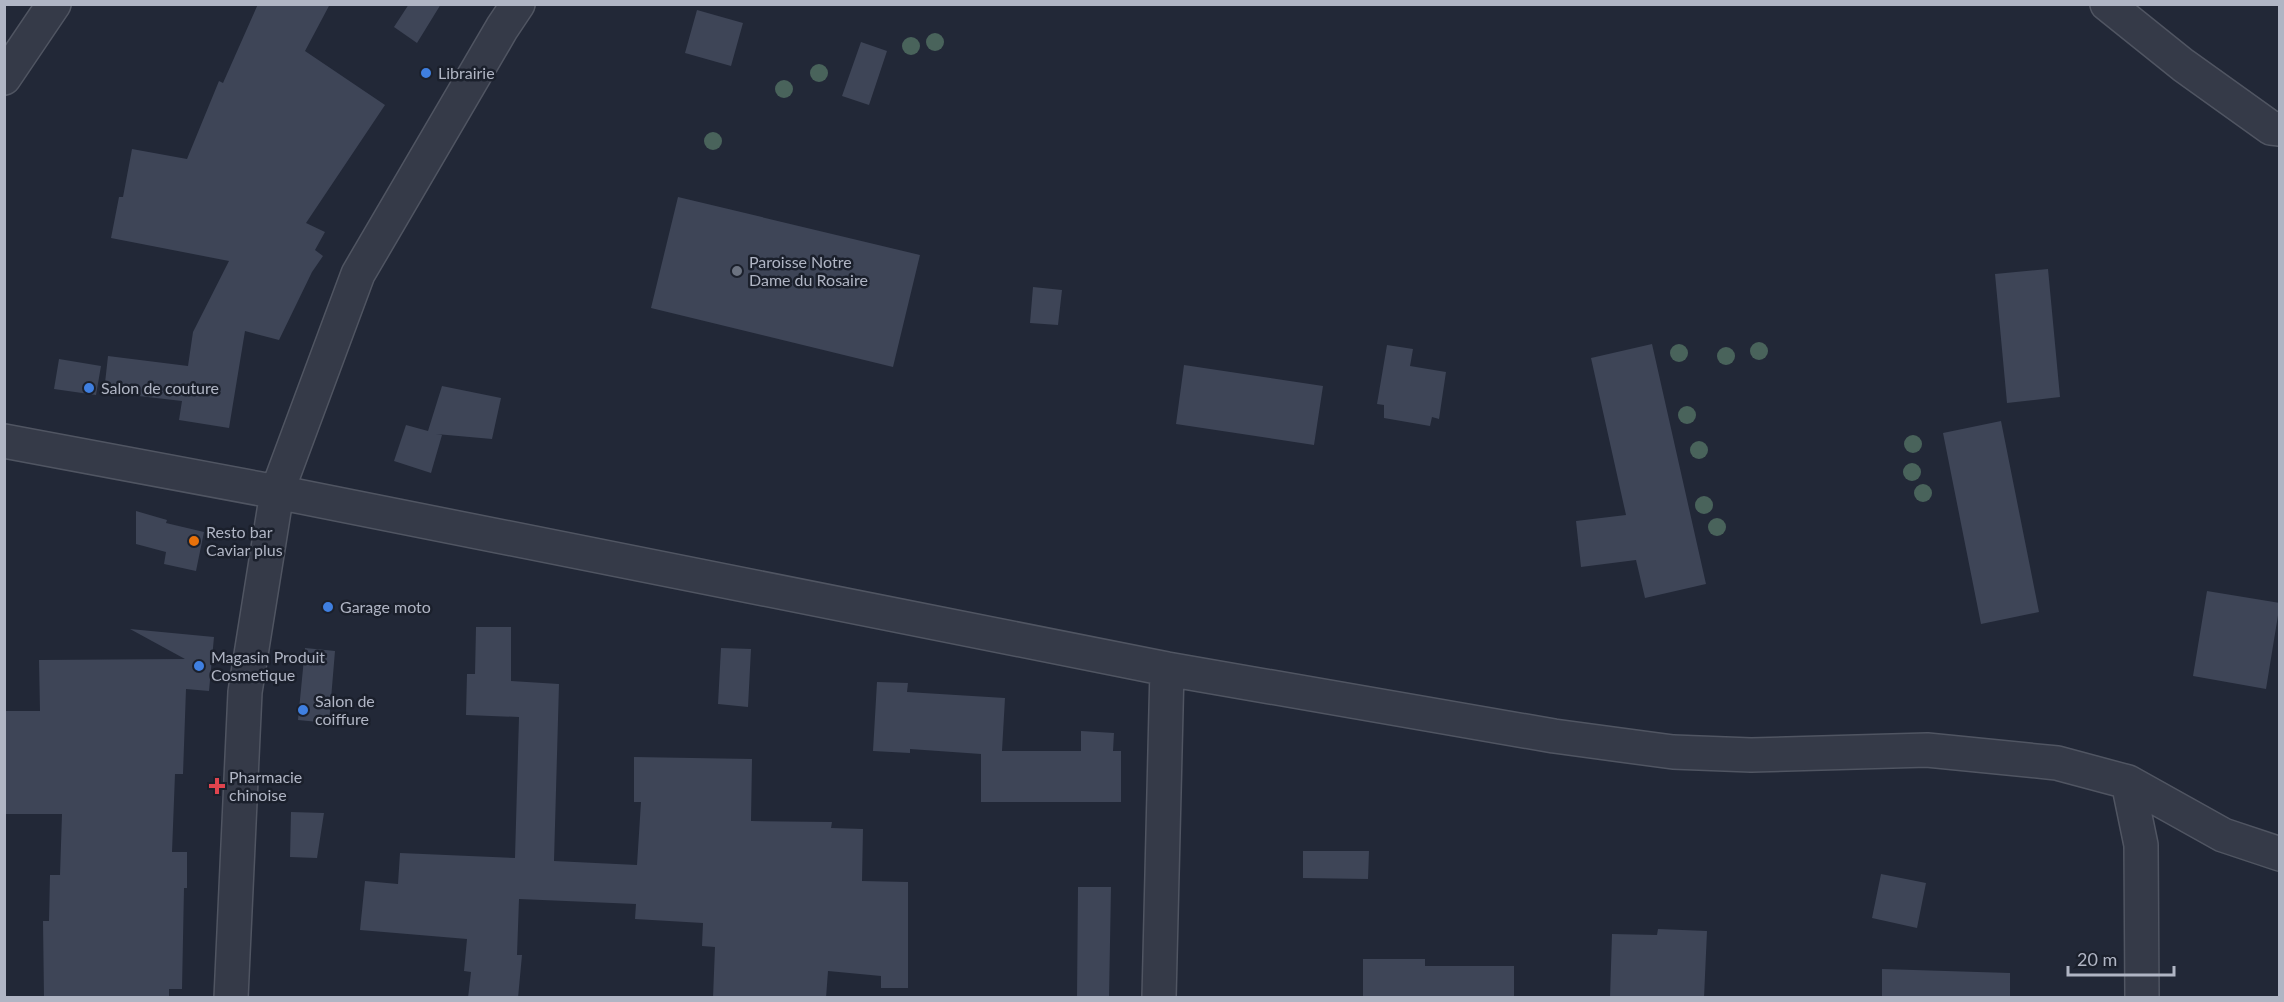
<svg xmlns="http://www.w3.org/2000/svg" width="2284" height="1002" viewBox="0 0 2284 1002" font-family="Lato,sans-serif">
<rect width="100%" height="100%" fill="#222837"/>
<path fill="#3e4557" d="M 258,4 L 330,4 L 305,51 L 385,105 L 306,223 L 325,232 L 315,250 L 323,256 L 312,272 L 279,340 L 245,331 L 229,428 L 179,420 L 182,401 L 104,392 L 108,356 L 188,366 L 193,332 L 229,261 L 111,238 L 119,197 L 123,197 L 132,149 L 187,159 L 219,81 L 223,83 Z
M 409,4 L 441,4 L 417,43 L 394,27 Z
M 697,10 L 743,23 L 731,66 L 685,53 Z
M 861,42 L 887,51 L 869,105 L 842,96 Z
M 678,197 L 920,255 L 893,367 L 651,308 Z
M 2048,269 L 2060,397 L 2007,403 L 1995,274 Z
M 1033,287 L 1062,290 L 1058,325 L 1030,323 Z
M 1652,344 L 1706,584 L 1645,598 L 1636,560 L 1581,567 L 1576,521 L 1626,515 L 1591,358 Z
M 1387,345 L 1413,349 L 1410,366 L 1446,372 L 1439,419 L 1432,417 L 1430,426 L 1384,418 L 1384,405 L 1377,404 Z
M 59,359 L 101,366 L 96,395 L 54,389 Z
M 1184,365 L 1323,386 L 1314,445 L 1176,424 Z
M 442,386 L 501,398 L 492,439 L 436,434 L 442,435 L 431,473 L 394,461 L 406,425 L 428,431 Z
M 2001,421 L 2039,612 L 1981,624 L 1943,433 Z
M 136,511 L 167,520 L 166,523 L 204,532 L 196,571 L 164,564 L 166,552 L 136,544 Z
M 2207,591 L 2280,603 L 2266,689 L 2193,676 Z
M 476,627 L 511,627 L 511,681 L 559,684 L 554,861 L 637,865 L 641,802 L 634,802 L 634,757 L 752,759 L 751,821 L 832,822 L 831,828 L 863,829 L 862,881 L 908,882 L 908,988 L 881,988 L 881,976 L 828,971 L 826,998 L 713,998 L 715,947 L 702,946 L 703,923 L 635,919 L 636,904 L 519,899 L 517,955 L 522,955 L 518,998 L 468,998 L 471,972 L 464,971 L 467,939 L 360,930 L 365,881 L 398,884 L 400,853 L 515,858 L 519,717 L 466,715 L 467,674 L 475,674 Z
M 130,629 L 214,637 L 209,691 L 186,689 L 183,774 L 175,774 L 172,852 L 187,852 L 187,888 L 184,888 L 182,989 L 169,989 L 169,998 L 44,998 L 43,921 L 49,921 L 50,875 L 60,875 L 62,814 L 4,814 L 4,711 L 40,711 L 39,660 L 185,659 Z
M 305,648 L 335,651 L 329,723 L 298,720 Z
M 721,648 L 751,649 L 748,707 L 718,704 Z
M 877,682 L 908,683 L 907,692 L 1005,698 L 1002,751 L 1081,751 L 1081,731 L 1114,733 L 1113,751 L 1121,751 L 1121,802 L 981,802 L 981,754 L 910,749 L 910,753 L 873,751 Z
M 291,812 L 324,813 L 317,858 L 290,857 Z
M 1303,851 L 1369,851 L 1368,879 L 1303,878 Z
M 1881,874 L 1926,883 L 1917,928 L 1872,918 Z
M 1078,887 L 1111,887 L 1109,998 L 1077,998 Z
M 1658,929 L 1707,931 L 1704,998 L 1610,998 L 1612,934 L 1657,935 Z
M 1363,959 L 1425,959 L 1425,966 L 1514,966 L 1514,998 L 1363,998 Z
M 1882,969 L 2010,973 L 2010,998 L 1882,998 Z"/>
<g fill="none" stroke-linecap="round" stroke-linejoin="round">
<defs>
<path id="minor" d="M 2107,4 L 2183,65 L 2271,128 L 2280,129
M 4,78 L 54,4
M 4,441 L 277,492 L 1167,669 L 1554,736 L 1673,752 L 1751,755 L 1927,750 L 2057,763 L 2128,782 L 2223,835 L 2280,854
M 2128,782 L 2141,845 L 2142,998
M 231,998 L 245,692 L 277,492 L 358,274 L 502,28 L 518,4
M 1159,998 L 1167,669"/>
</defs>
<use href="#minor" stroke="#505562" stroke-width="36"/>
<use href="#minor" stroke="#353a48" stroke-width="33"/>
</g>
<g fill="#49635b">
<circle cx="935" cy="42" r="9"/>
<circle cx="911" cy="46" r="9"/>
<circle cx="819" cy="73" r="9"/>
<circle cx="784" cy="89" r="9"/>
<circle cx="713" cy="141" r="9"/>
<circle cx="1759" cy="351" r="9"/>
<circle cx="1679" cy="353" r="9"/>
<circle cx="1726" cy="356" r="9"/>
<circle cx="1687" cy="415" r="9"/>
<circle cx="1913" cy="444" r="9"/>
<circle cx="1699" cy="450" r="9"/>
<circle cx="1912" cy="472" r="9"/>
<circle cx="1923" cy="493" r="9"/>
<circle cx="1704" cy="505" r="9"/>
<circle cx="1717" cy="527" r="9"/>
</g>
<g fill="#3f7fe0" stroke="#1b202c" stroke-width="2">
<circle cx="426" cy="73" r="6"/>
<circle cx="89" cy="388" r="6"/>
<circle cx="328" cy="607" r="6"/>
<circle cx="199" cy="666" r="6"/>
<circle cx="303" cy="710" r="6"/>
</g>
<circle fill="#6b7280" stroke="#1b202c" stroke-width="2" cx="737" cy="271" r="6"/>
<circle fill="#e8710a" stroke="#1b202c" stroke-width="2" cx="194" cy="541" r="6"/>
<path fill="#e0444e" stroke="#1b202c" stroke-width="2" d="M214 777h6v6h6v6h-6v6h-6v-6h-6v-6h6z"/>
<g text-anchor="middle" stroke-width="5" stroke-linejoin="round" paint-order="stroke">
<g font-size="16" fill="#b0b5c4" stroke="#1b202c" text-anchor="start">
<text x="438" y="79">Librairie</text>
<text x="749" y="268">Paroisse Notre<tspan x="749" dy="18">Dame du Rosaire</tspan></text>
<text x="101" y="394">Salon de couture</text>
<text x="206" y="538">Resto bar<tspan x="206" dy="18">Caviar plus</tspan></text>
<text x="340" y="613">Garage moto</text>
<text x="211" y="663">Magasin Produit<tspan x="211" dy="18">Cosmetique</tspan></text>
<text x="315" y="707">Salon de<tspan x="315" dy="18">coiffure</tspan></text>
<text x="229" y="783">Pharmacie<tspan x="229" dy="18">chinoise</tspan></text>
</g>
</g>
<rect width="2284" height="1002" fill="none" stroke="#b0b5c4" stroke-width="12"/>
<path d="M2068 966v9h106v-9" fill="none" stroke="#b0b5c4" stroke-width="3"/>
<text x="2077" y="966" font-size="18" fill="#b0b5c4" stroke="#1b202c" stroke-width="4.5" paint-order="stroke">20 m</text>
</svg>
